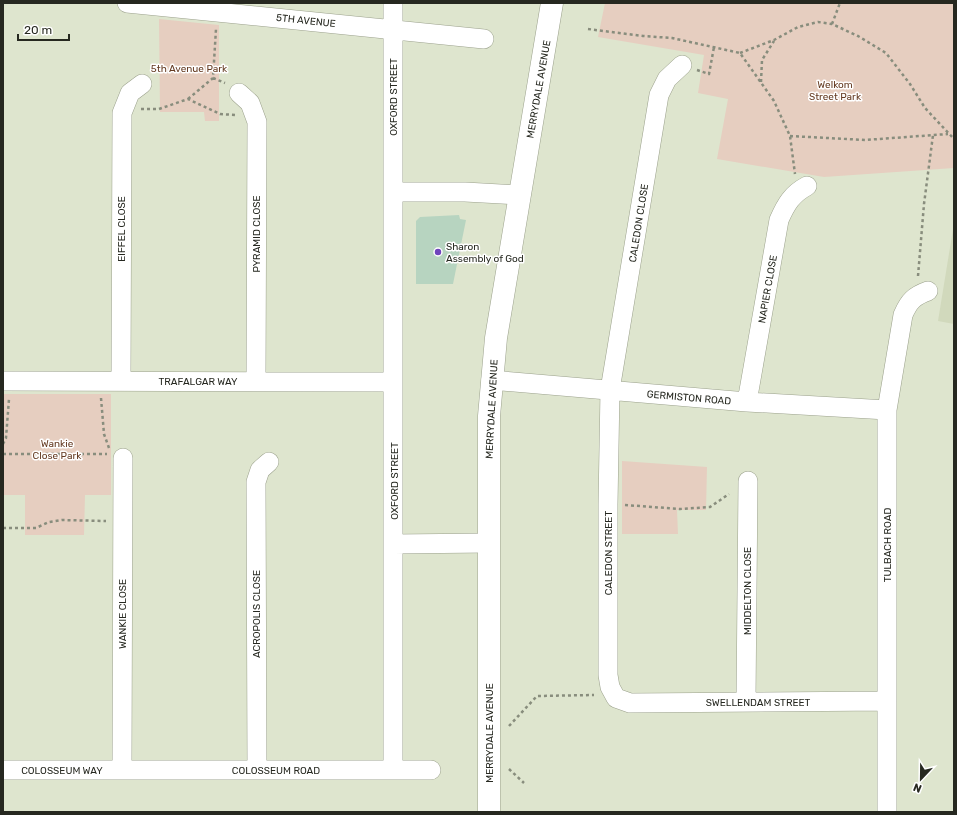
<svg xmlns="http://www.w3.org/2000/svg" width="957" height="815" viewBox="0 0 957 815" font-family="Rubik,sans-serif">
<rect width="100%" height="100%" fill="#dee5ce"/>
<path fill="#d1d9bc" d="M 954,223 L 954,324 L 938,321 Z"/>
<path fill="#e6cec0" d="M 605,3 L 954,3 L 954,168 L 824,177 L 717,159 L 728,99 L 698,93 L 704,55 L 598,37 Z
M 159,19 L 219,25 L 219,121 L 205,121 L 204,112 L 160,112 Z
M 3,394 L 111,394 L 111,495 L 85,495 L 84,535 L 25,535 L 25,495 L 3,495 Z
M 622,461 L 707,467 L 706,510 L 677,510 L 678,534 L 622,534 Z"/>
<path fill="#b7d4c0" d="M 459,215 L 460,219 L 466,220 L 453,284 L 416,284 L 416,221 L 420,217 Z"/>
<g fill="none" stroke-linecap="round" stroke-linejoin="round">
<defs>
<path id="minor" d="M 127,3 L 484,39
M 682,65 L 667,79 L 659,95 L 610,390 L 608,504 L 608,675 L 610,687 L 616,698 L 630,703 L 887,701
M 239,93 L 250,103 L 257,122 L 256,381
M 393,192 L 465,192 L 520,195
M 491,380 L 747,402 L 887,410
M 3,381 L 393,382
M 121,381 L 122,113 L 130,93 L 142,84
M 747,402 L 779,220 C 786,204 792,194 807,186
M 394,544 L 489,543
M 746,701 L 748,481
M 3,770 L 431,770
M 122,770 L 123,458
M 257,770 L 256,482 L 260,470 L 269,462
M 393,770 L 393,3
M 887,812 L 887,410 L 903,315 C 909,301 914,296 928,291"/>
<path id="tertiary" d="M 489,812 L 489,416 L 496,338 L 552,3"/>
</defs>
<use href="#minor" stroke="#9ba18c" stroke-width="20"/>
<use href="#tertiary" stroke="#9ba18c" stroke-width="23"/>
<path stroke="#888d7d" stroke-width="2.5" stroke-dasharray="3 3" stroke-linecap="butt" d="M 832,24 L 840,3
M 588,29 L 643,36 L 672,38 L 740,53 L 774,101 L 790,136 L 795,174
M 740,53 L 774,40 L 798,27 L 818,22 L 832,24 L 858,36 L 886,53 L 910,84 L 925,108 L 954,139
M 697,70 L 709,74 L 714,47
M 213,78 L 225,83
M 761,82 L 762,60 L 774,41
M 188,99 L 213,78 L 216,29
M 141,109 L 159,109 L 188,99 L 220,114 L 235,115
M 790,136 L 865,140 L 948,134
M 918,276 L 924,204 L 933,135
M 101,398 L 104,434 L 109,448
M 3,444 L 6,438 L 9,399
M 3,454 L 107,454
M 625,505 L 680,509 L 710,507 L 729,494
M 3,528 L 36,528 L 49,522 L 62,520 L 106,521
M 509,726 L 537,696 L 594,695
M 509,769 L 524,783"/>
<use href="#minor" stroke="#fff" stroke-width="19"/>
<use href="#tertiary" stroke="#fff" stroke-width="22"/>
</g>
<circle fill="#6f44bc" stroke="#fff" stroke-width="1.5" cx="438" cy="252" r="4"/>
<g text-anchor="middle" stroke-width="3" stroke-linejoin="round" paint-order="stroke">
<g font-size="10" fill="#262820" stroke="#fff">
<text transform="translate(306 20) rotate(6)" y="4">5TH AVENUE</text>
<text transform="translate(538 89) rotate(-80)" y="4">MERRYDALE AVENUE</text>
<text transform="translate(393 97) rotate(-90)" y="4">OXFORD STREET</text>
<text transform="translate(638 223) rotate(-81)" y="4">CALEDON CLOSE</text>
<text transform="translate(121 229) rotate(-90)" y="4">EIFFEL CLOSE</text>
<text transform="translate(256 234) rotate(-90)" y="4">PYRAMID CLOSE</text>
<text transform="translate(767 289) rotate(-80)" y="4">NAPIER CLOSE</text>
<text x="198" y="385">TRAFALGAR WAY</text>
<text transform="translate(689 397) rotate(5)" y="4">GERMISTON ROAD</text>
<text transform="translate(491 409) rotate(-87)" y="4">MERRYDALE AVENUE</text>
<text transform="translate(394 481) rotate(-90)" y="4">OXFORD STREET</text>
<text transform="translate(887 545) rotate(-90)" y="4">TULBACH ROAD</text>
<text transform="translate(608 553) rotate(-90)" y="4">CALEDON STREET</text>
<text transform="translate(747 591) rotate(-90)" y="4">MIDDELTON CLOSE</text>
<text transform="translate(122 614) rotate(-90)" y="4">WANKIE CLOSE</text>
<text transform="translate(256 614) rotate(-90)" y="4">ACROPOLIS CLOSE</text>
<text x="758" y="706">SWELLENDAM STREET</text>
<text transform="translate(489 733) rotate(-90)" y="4">MERRYDALE AVENUE</text>
<text x="62" y="774">COLOSSEUM WAY</text>
<text x="276" y="774">COLOSSEUM ROAD</text>
</g>
<g font-size="10" fill="#643a21" stroke="#fff">
<text x="189" y="72">5th Avenue Park</text>
<text x="835" y="88">Welkom<tspan x="835" dy="12">Street Park</tspan></text>
<text x="57" y="447">Wankie<tspan x="57" dy="12">Close Park</tspan></text>
</g>
<g font-size="10" fill="#262820" stroke="#fff" text-anchor="start">
<text x="446" y="250">Sharon<tspan x="446" dy="12">Assembly of God</tspan></text>
</g>
</g>
<rect width="957" height="815" fill="none" stroke="#262820" stroke-width="8"/>
<g transform="translate(921 779) rotate(202)" stroke="#ffffff" stroke-width="3" paint-order="stroke">
<path d="M0-3L7 15L0 10L-7 15Z" fill="#262820"/>
<text y="-6" font-size="11" font-weight="bold" text-anchor="middle" fill="#262820">N</text>
</g>
<path d="M18 34v6h51v-6" fill="none" stroke="#262820" stroke-width="2"/>
<text x="24" y="34" font-size="12" fill="#262820" stroke="#ffffff" stroke-width="3" paint-order="stroke">20 m</text>
</svg>
